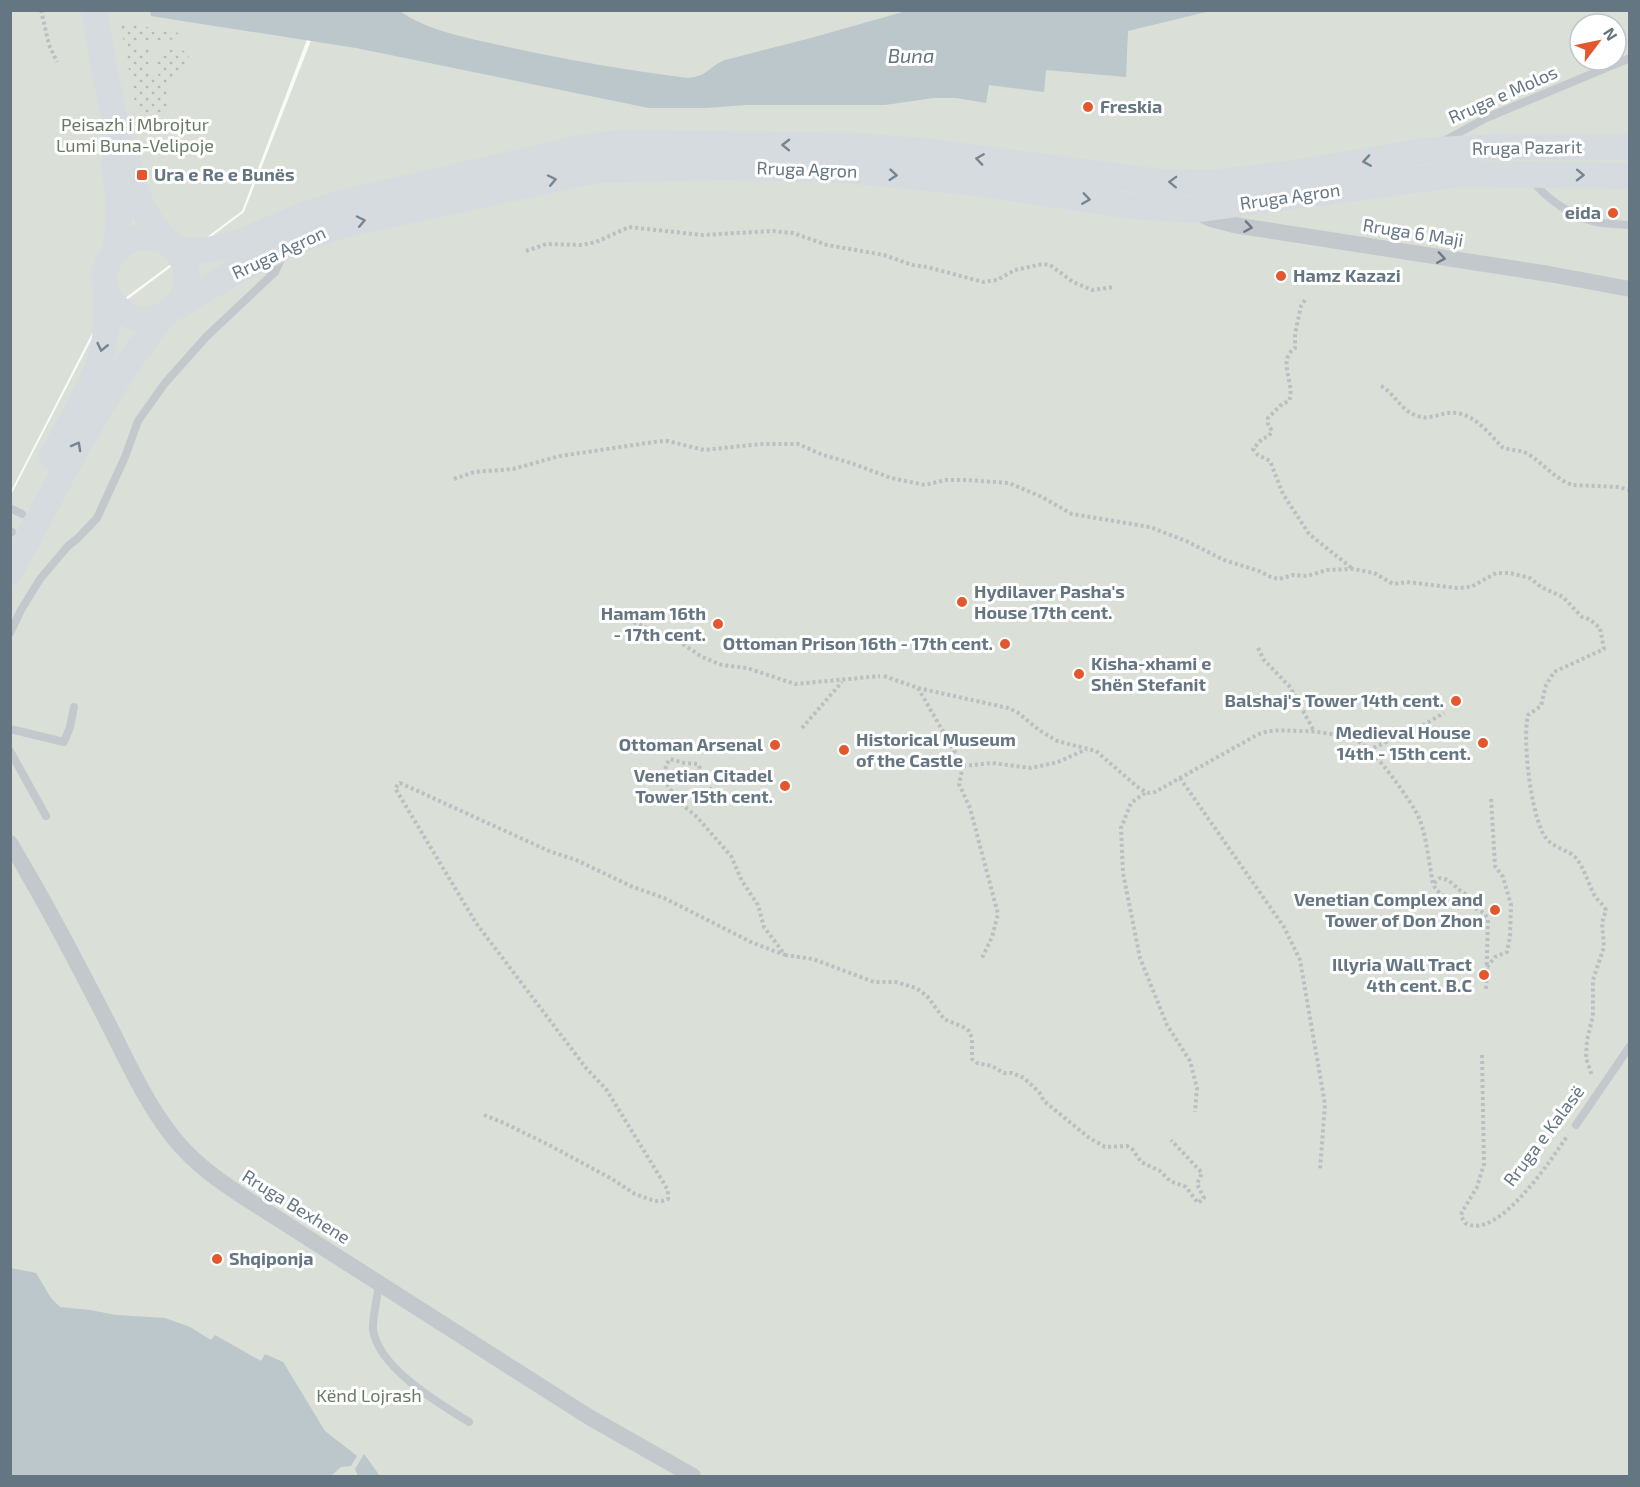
<svg xmlns="http://www.w3.org/2000/svg" width="1640" height="1487" viewBox="0 0 1640 1487" font-family="'Exo 2',sans-serif">
<defs>
<pattern id="garden-dots" width="8" height="8" patternUnits="userSpaceOnUse" patternTransform="scale(1.5)"><rect width="8" height="8" fill="#dadfd7"/><path d="M2 2h.1M6 6h.1" fill="none" stroke="#b4b9b4" stroke-width="1.8" stroke-linecap="round"/></pattern>
</defs>
<rect width="100%" height="100%" fill="#fafaf8"/>
<path fill="#dadfd7" fill-rule="evenodd" d="M 11,11 L 309,11 L 308,37 L 242,211 L 101,316 L 11,491 Z
M 313,11 L 1629,11 L 1629,1476 L 175,1476 L 11,1386 L 10,497 L 100,323 L 112,311 L 244,212 L 312,38 ZM 1580,24 L 1616,24 L 1616,60 L 1580,60 Z"/>
<path fill="url(#garden-dots)" d="M 120,22 L 189,35 L 177,39 L 138,43 L 140,49 L 161,46 C 135,64 157,78 168,94 L 168,97 L 164,99 L 169,110 L 138,118 Z
M 169,50 L 189,51 C 189,71 174,71 168,86 C 155,76 145,53 169,50 Z"/>
<path fill="#bbc7cb" d="M 150,11 L 400,11 C 425,30 468,38 499,45 C 561,59 624,70 688,78 C 709,76 709,66 725,60 L 811,38 L 906,11 L 1210,11 L 1128,31 L 1126,77 L 1046,70 L 1044,92 L 989,85 L 986,103 L 956,98 L 933,98 L 885,105 L 746,105 L 706,108 L 649,108 L 356,48 L 151,16 Z
M 11,1268 L 36,1273 L 51,1298 L 60,1307 L 90,1310 L 116,1315 L 165,1318 L 190,1327 L 211,1340 L 215,1335 L 261,1361 L 265,1354 L 283,1362 L 325,1431 L 357,1456 L 351,1466 L 341,1467 L 331,1476 L 11,1476 Z
M 364,1454 L 380,1476 L 358,1476 L 355,1469 Z"/>
<g fill="none" stroke-linecap="round" stroke-linejoin="round">
<path stroke="#bbbfc2" stroke-width="4" stroke-dasharray="3 3" stroke-linecap="butt" d="M 41,10 L 49,45 L 57,62
M 526,251 L 546,244 L 582,245 L 596,242 L 629,227 L 702,235 L 772,231 L 793,233 L 827,245 L 884,255 L 912,265 L 927,267 L 983,282 L 997,280 L 1015,270 L 1043,264 L 1050,265 L 1073,282 L 1092,290 L 1114,287
M 1305,300 L 1301,306 L 1295,334 L 1295,348 C 1276,361 1296,384 1289,401 L 1282,404 L 1268,418 L 1268,424 L 1272,431 L 1269,436 L 1262,439 L 1253,449 L 1258,455 L 1270,461 L 1283,494 L 1309,534 L 1353,569
M 1381,386 C 1397,395 1400,412 1421,417 C 1429,419 1440,414 1448,413 C 1471,410 1488,432 1502,447 C 1510,451 1518,449 1526,453 C 1541,461 1551,475 1567,483 L 1573,485 L 1618,487 L 1630,490
M 454,479 L 474,472 L 513,469 L 560,456 L 654,442 L 668,441 L 704,450 L 761,444 L 798,444 L 823,455 L 851,463 L 891,478 L 925,485 L 946,480 L 967,480 L 1009,483 L 1042,497 L 1072,514 L 1150,527 L 1186,541 L 1224,560 L 1259,571 L 1271,577 L 1279,579 L 1293,575 L 1307,576 L 1327,570 L 1353,569 L 1374,573 L 1393,584 L 1407,582 L 1457,588 L 1471,587 L 1496,573 L 1510,573 L 1530,578 L 1541,587 L 1563,597 L 1582,617 L 1589,619 L 1600,628 L 1604,649 L 1554,672 L 1546,685 L 1541,706 L 1528,715 C 1522,740 1531,818 1546,838 C 1553,848 1569,850 1576,858 C 1585,869 1588,884 1595,896 C 1598,901 1603,904 1606,910 L 1602,923 L 1604,947 L 1593,980 L 1593,1016 L 1587,1040 L 1586,1058 L 1592,1076
M 628,620 L 677,640 L 702,657 L 722,665 L 747,668 L 795,684 L 880,676
M 1258,648 L 1264,660 L 1290,687 L 1314,731
M 884,676 L 918,688 L 1008,708 L 1017,712 L 1039,730 L 1057,741 L 1096,751 L 1140,789 L 1149,793 L 1155,792 L 1257,735 C 1272,728 1286,731 1302,731 C 1319,731 1341,735 1357,741 C 1373,747 1413,803 1420,820 C 1427,840 1429,863 1433,884 C 1444,907 1478,900 1488,919 L 1486,991
M 918,688 L 963,766 L 959,784 L 970,808 L 998,914 L 992,937 L 982,958
M 802,728 L 842,682
M 1368,750 L 1413,731 L 1444,713
M 963,766 L 992,763 L 1031,768 L 1058,762 L 1087,749
M 1180,778 L 1284,927 L 1300,960 L 1325,1104 L 1320,1170
M 1145,793 L 1131,803 L 1121,828 L 1123,873 L 1140,958 L 1167,1025 L 1190,1061 L 1197,1088 L 1195,1112
M 1434,883 L 1440,878 C 1453,879 1457,892 1469,895
M 785,955 L 813,959 L 874,982 L 896,982 L 916,988 L 927,996 L 944,1019 L 963,1027 L 969,1031 L 972,1038 L 972,1059 L 977,1063 L 992,1066 L 1004,1073 L 1012,1073 L 1024,1078 L 1039,1092 L 1044,1101 L 1088,1137 L 1105,1147 L 1127,1146 L 1133,1150 L 1141,1162 L 1160,1171 L 1170,1181 L 1186,1187 L 1198,1203 L 1204,1198 L 1197,1184 L 1202,1173 L 1171,1140
M 1487,967 L 1495,957 L 1507,952 L 1510,936 L 1511,905 L 1503,877 L 1495,866 L 1491,797
M 1482,1055 L 1484,1164 L 1477,1187 L 1462,1212 L 1461,1216 L 1465,1223 C 1498,1242 1552,1158 1568,1135
M 484,1115 L 504,1123 L 549,1145 L 612,1179 L 635,1194 L 655,1201 L 662,1201 L 668,1199 L 668,1191 L 665,1185 L 606,1089 L 586,1068 L 476,923 L 395,788 L 400,783 L 549,851 L 576,860 L 633,887 L 664,898 L 753,943 L 785,955 L 764,927 L 758,905 L 742,881 L 731,856 L 697,817 L 680,803 L 668,786 L 665,772 L 666,765 L 670,759 L 684,763 L 698,764 L 713,794"/>
<path stroke="#c3c8cc" stroke-width="8" d="M 1444,141 L 1486,118 L 1630,58
M 1533,181 C 1546,199 1573,217 1596,222 C 1607,224 1619,224 1630,225
M 10,508 L 22,514
M 10,532 L 12,532
M 10,633 L 21,610 L 40,579 L 68,546 L 77,539 L 97,518 L 125,457 L 138,421 L 165,383 L 207,336 L 275,272 L 283,255
M 10,729 L 64,742 L 70,727 L 74,707
M 10,751 L 46,816
M 1576,1125 L 1630,1046
M 379,1283 C 378,1296 372,1318 373,1330 C 379,1368 438,1403 469,1422"/>
<path stroke="#c3c8cc" stroke-width="16" d="M 1193,211 L 1211,219 L 1234,225 L 1549,274 L 1630,289
M 10,843 C 46,903 78,965 110,1027 C 129,1065 147,1104 173,1137 C 194,1164 222,1183 250,1201 L 589,1417 L 693,1476"/>
<path stroke="#d6dbdf" stroke-width="26" d="M 94,10 C 101,48 106,86 116,123 C 118,133 123,143 126,153 C 130,168 132,183 138,197 C 143,208 148,219 156,229 C 167,243 184,253 187,273 C 191,305 154,331 126,314 C 79,286 117,217 169,243
M 114,163 C 119,195 121,218 115,250
M 176,249 C 225,259 274,224 319,210 C 354,198 390,192 426,184 C 479,171 533,159 586,147 L 621,143 L 859,146 L 931,152 L 1159,182 L 1213,183 L 1288,174 L 1424,151 L 1491,147 L 1630,147
M 176,307 L 236,271 L 286,246 L 341,225 L 597,170 L 716,167 L 835,169 L 977,183 L 1132,206 L 1192,210 L 1459,174 L 1630,176
M 52,457 C 72,417 104,373 106,327 C 107,314 106,301 106,289
M 10,572 C 58,484 101,394 163,316"/>
</g>
<defs><path id="oneway-chevron" d="M-2-3.5L2.5 0L-2 3.5" fill="none" stroke-width="1.6" stroke-linecap="round" stroke-linejoin="round" transform="scale(1.5)"/></defs>
<g stroke="#768591">
<use href="#oneway-chevron" transform="translate(786 145) rotate(-179)"/>
<use href="#oneway-chevron" transform="translate(980 159) rotate(-172)"/>
<use href="#oneway-chevron" transform="translate(1367 161) rotate(171)"/>
<use href="#oneway-chevron" transform="translate(893 175) rotate(5)"/>
<use href="#oneway-chevron" transform="translate(1580 175) rotate(1)"/>
<use href="#oneway-chevron" transform="translate(552 180) rotate(-12)"/>
<use href="#oneway-chevron" transform="translate(1173 182) rotate(-178)"/>
<use href="#oneway-chevron" transform="translate(1086 199) rotate(8)"/>
<use href="#oneway-chevron" transform="translate(361 221) rotate(-12)"/>
<use href="#oneway-chevron" transform="translate(102 347) rotate(103)"/>
<use href="#oneway-chevron" transform="translate(77 446) rotate(-61)"/>
</g>
<g stroke="#6a7a87">
<use href="#oneway-chevron" transform="translate(1248 227) rotate(9)"/>
<use href="#oneway-chevron" transform="translate(1441 258) rotate(9)"/>
</g>
<g fill="#e4572e" stroke="#fff" stroke-width="2">
<circle cx="1088" cy="107" r="6"/>
<rect x="136" y="169" width="12" height="12" rx="3"/>
<circle cx="1613" cy="213" r="6"/>
<circle cx="1281" cy="276" r="6"/>
<circle cx="962" cy="602" r="6"/>
<circle cx="718" cy="624" r="6"/>
<circle cx="1005" cy="644" r="6"/>
<circle cx="1079" cy="674" r="6"/>
<circle cx="1456" cy="701" r="6"/>
<circle cx="1483" cy="743" r="6"/>
<circle cx="775" cy="745" r="6"/>
<circle cx="844" cy="750" r="6"/>
<circle cx="785" cy="786" r="6"/>
<circle cx="1495" cy="910" r="6"/>
<circle cx="1484" cy="975" r="6"/>
<circle cx="217" cy="1259" r="6"/>
</g>
<g text-anchor="middle" stroke-width="6" stroke-linejoin="round" paint-order="stroke">
<g font-size="18" fill="#657683" stroke="#fff">
<text transform="translate(1503 95) rotate(-24)" y="6">Rruga e Molos</text>
<text transform="translate(1527 148) rotate(-1)" y="6">Rruga Pazarit</text>
<text transform="translate(807 170) rotate(2)" y="6">Rruga Agron</text>
<text transform="translate(1290 197) rotate(-8)" y="6">Rruga Agron</text>
<text transform="translate(1413 233) rotate(9)" y="6">Rruga 6 Maji</text>
<text transform="translate(279 253) rotate(-25)" y="6">Rruga Agron</text>
<text transform="translate(1544 1136) rotate(-53)" y="6">Rruga e Kalasë</text>
<text transform="translate(296 1207) rotate(32)" y="6">Rruga Bexhene</text>
</g>
<g font-size="18" font-weight="bold" fill="#657683" stroke="#fff" text-anchor="end">
<text x="1100" y="113" text-anchor="start">Freskia</text>
<text x="154" y="181" text-anchor="start">Ura e Re e Bunës</text>
<text x="1601" y="219">eida</text>
<text x="1293" y="282" text-anchor="start">Hamz Kazazi</text>
<text x="974" y="598" text-anchor="start">Hydilaver Pasha's<tspan x="974" dy="21">House 17th cent.</tspan></text>
<text x="706" y="620">Hamam 16th<tspan x="706" dy="21">- 17th cent.</tspan></text>
<text x="993" y="650">Ottoman Prison 16th - 17th cent.</text>
<text x="1091" y="670" text-anchor="start">Kisha-xhami e<tspan x="1091" dy="21">Shën Stefanit</tspan></text>
<text x="1444" y="707">Balshaj's Tower 14th cent.</text>
<text x="1471" y="739">Medieval House<tspan x="1471" dy="21">14th - 15th cent.</tspan></text>
<text x="856" y="746" text-anchor="start">Historical Museum<tspan x="856" dy="21">of the Castle</tspan></text>
<text x="763" y="751">Ottoman Arsenal</text>
<text x="773" y="782">Venetian Citadel<tspan x="773" dy="21">Tower 15th cent.</tspan></text>
<text x="1483" y="906">Venetian Complex and<tspan x="1483" dy="21">Tower of Don Zhon</tspan></text>
<text x="1472" y="971">Illyria Wall Tract<tspan x="1472" dy="21">4th cent. B.C</tspan></text>
<text x="229" y="1265" text-anchor="start">Shqiponja</text>
</g>
<g font-size="18" fill="#687a64" stroke="#fff">
<text x="135" y="131">Peisazh i Mbrojtur<tspan x="135" dy="21">Lumi Buna-Velipoje</tspan></text>
<text x="369" y="1402">Kënd Lojrash</text>
</g>
<g font-size="20" font-style="italic" fill="#60757c" stroke="#fff">
<text x="911" y="63">Buna</text>
</g>
</g>
<rect width="1640" height="1487" fill="none" stroke="#657683" stroke-width="24"/>
<g transform="translate(1598 42) rotate(58)"><circle r="28" fill="#ffffff" stroke="#c1c8cd" stroke-width="1.5"/>
<path d="M0-4.5L10 22L0 15L-10 22Z" fill="#e4572e"/>
<text y="-9" font-size="16" font-weight="bold" text-anchor="middle" fill="#657683">N</text>
</g>
</svg>
